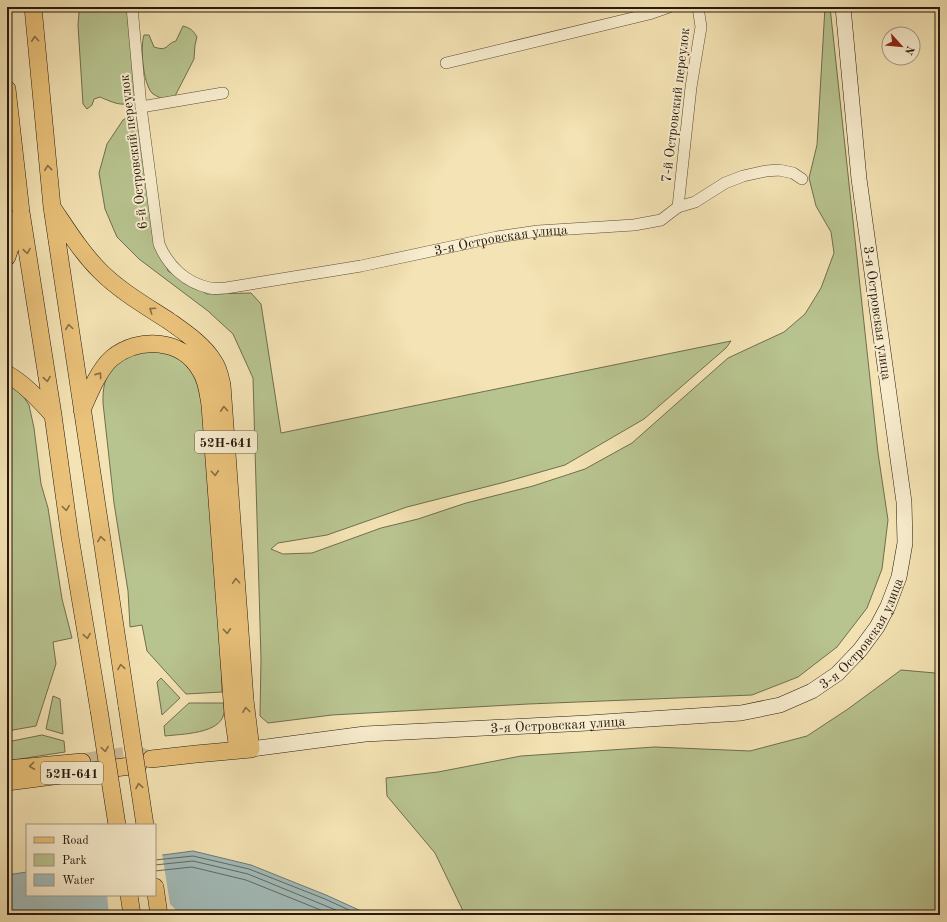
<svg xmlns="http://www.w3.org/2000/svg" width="947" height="922" viewBox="0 0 947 922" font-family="'Old Standard TT',serif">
<rect width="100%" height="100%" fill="#f4e3b4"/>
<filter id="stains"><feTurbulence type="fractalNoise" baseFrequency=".005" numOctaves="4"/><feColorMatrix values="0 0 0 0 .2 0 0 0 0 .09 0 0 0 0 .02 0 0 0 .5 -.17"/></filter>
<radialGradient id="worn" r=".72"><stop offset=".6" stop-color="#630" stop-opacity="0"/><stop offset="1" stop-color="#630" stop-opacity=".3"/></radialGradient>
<path fill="#b8c490" stroke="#706e50" d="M 81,7 L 127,7 L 135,93 C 131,112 112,102 100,97 L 94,99 L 92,105 L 87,109 L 83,104 L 78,25 L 79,13 Z
M 825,7 L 830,7 L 878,453 L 888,520 L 882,569 L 867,608 L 837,647 L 798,677 L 752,695 L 528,704 L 332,715 L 268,723 L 260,716 L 261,659 L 253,378 L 233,334 L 208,311 L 139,259 L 117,237 L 105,209 L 99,173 L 107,144 L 123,120 L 137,112 L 154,221 L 168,271 L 207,294 L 251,293 L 261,304 L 281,433 L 731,341 L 726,348 L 644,419 L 565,465 L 505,482 L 407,507 L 327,535 L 278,543 L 271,549 L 283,554 L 312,553 L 381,528 L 418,519 L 466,503 L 533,486 L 585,469 L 632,443 L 728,358 L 784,332 L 805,314 L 821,288 L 834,253 L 831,232 L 816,206 L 809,178 L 817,145 Z
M 183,26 C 190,28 193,30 197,37 L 195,45 L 194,59 L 175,96 L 162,99 C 159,97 154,95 152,93 C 143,83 140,47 144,35 L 149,35 L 154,47 C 169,52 165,44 176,41 Z
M 141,351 L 166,352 L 188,364 L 202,387 L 221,657 L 222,692 L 186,694 L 147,651 L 142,625 L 130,627 L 128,591 L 114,503 L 103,403 C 102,374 113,360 141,351 Z
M 7,382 L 22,394 L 29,405 L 34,428 L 41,484 L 48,508 L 62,599 L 72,638 L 53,642 L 56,664 L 36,726 L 7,731 Z
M 901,670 L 935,673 L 940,676 L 940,915 L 465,915 L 435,853 L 387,796 L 386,778 L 438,772 L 521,756 L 655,747 L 750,751 L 807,736 L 848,709 Z
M 161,678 L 180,698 L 162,715 L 157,682 Z
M 53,696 L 60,699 L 63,734 L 46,729 Z
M 189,703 L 223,703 C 224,706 225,710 224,713 C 221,734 181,734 165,736 L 164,726 Z
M 42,735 L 64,741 L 65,752 L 7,761 L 7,742 Z"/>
<path fill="#a2bbb9" stroke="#717a75" d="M 193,851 L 251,865 L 326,895 L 370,915 L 7,915 L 7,875 L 27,872 L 27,895 L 155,895 L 155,856 Z"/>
<path fill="#f4e3b4" d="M 162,853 L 170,904 L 175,909 L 176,915 L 109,915 L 107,895 L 155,895 L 155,854 Z"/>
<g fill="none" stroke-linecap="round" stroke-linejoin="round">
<path stroke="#646a64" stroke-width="1" d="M 155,860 L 193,856 L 249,869 L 325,899 L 360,915
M 155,865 L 193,861 L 248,874 L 348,915
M 155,871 L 192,867 L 246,880 L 333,915"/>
<path stroke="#cbbb93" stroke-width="17" stroke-dasharray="17 8" stroke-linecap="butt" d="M 82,762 L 135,754 L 149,759"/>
<defs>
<g id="minor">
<path id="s1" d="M 132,7 L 141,107 L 159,244 C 168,266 186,283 210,288 C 215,289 221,288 226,288 L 361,266 L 497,237 L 538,231 L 634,225 L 661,220 L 678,207 L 695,202 L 725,183 L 743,176 L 766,171 L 779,170 L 793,173 L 802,179"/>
<path d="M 446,63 L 649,14 L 669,7"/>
<path d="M 141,107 L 223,93"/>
<path d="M 678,207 L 691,87 L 701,27 L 698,7"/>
</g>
<g id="secondary">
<path id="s2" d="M 251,749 L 365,734 L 588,723 L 741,713 L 780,705 L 812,691 L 837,674 L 860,650 L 877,627 L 888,606 L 899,577 L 905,543 L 904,502 L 859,179 L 843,7"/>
</g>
<path id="primary" d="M 33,7 L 52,207 L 127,706
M 7,89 L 21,212 L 53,415 L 70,537 L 99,710
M 52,207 C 67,229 81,252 100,271 C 120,291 146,306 169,321 C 186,333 204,345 214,362 C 219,369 220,377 222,385 L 245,700 L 251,749 L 196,754 L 151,759
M 7,257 L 20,216
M 7,374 C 25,384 39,400 53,415
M 82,410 C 89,394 99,369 112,358 C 139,336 182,339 200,370 C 207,380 208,393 210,405 L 233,714 L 238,750
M 7,769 L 82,762
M 7,782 L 138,765
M 155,887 L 159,915
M 129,895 L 132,915"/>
</defs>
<use href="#minor" stroke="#5a4c38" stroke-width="12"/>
<use href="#secondary" stroke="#27190f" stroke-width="16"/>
<use href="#primary" stroke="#27190f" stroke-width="18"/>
<use href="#minor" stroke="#f8edce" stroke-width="11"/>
<use href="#secondary" stroke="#f8edce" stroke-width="15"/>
<use href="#primary" stroke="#eac27a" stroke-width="17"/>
<defs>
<path id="primary-bridge" d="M 127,706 L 145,825
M 99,710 L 117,825"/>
</defs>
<use href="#primary-bridge" stroke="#27190f" stroke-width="18" stroke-linecap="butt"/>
<use href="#primary-bridge" stroke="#eac27a" stroke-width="17"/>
</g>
<defs><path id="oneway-chevron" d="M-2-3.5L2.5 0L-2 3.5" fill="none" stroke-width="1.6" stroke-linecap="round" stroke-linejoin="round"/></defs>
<g stroke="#886e44">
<use href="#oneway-chevron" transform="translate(35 39) rotate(-94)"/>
<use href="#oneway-chevron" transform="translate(48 168) rotate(-96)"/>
<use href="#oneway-chevron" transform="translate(27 251) rotate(81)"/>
<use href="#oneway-chevron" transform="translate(152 310) rotate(-146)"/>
<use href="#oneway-chevron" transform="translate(69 327) rotate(-98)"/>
<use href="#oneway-chevron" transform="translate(99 375) rotate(-55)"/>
<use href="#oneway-chevron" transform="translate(47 379) rotate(81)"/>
<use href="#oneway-chevron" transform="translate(224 409) rotate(-94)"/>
<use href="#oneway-chevron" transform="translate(215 473) rotate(86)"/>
<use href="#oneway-chevron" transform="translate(66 508) rotate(82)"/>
<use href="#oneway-chevron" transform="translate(101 539) rotate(-99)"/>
<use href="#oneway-chevron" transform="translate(236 581) rotate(-94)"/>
<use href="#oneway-chevron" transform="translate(227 631) rotate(86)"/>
<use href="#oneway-chevron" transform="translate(87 636) rotate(81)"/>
<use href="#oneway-chevron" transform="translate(121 667) rotate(-99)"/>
<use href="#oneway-chevron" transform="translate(246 710) rotate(-97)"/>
<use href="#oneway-chevron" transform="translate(105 749) rotate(81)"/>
<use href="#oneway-chevron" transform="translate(32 766) rotate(174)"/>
<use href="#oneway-chevron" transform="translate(139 786) rotate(-99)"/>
</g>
<g text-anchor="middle" stroke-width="4" stroke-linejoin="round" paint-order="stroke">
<g fill="#f8edce" stroke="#665948" stroke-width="1">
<rect x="195" y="431" width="62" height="22" rx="3"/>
<rect x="41" y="762" width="62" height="22" rx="3"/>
</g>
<g font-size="13" font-weight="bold" fill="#27190f">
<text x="226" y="447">52Н-641</text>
<text x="72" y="778">52Н-641</text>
</g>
<g font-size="14" fill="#27190f" stroke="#f8edce">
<text transform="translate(675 105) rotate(-83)" y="5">7-й Островский переулок</text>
<text transform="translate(133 152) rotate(-97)" y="5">6-й Островский переулок</text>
<text dy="5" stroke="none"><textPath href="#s1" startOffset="604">3-я Островская улица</textPath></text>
<text transform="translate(878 313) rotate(82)" y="5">3-я Островская улица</text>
<text dy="5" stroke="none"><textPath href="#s2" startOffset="644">3-я Островская улица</textPath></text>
<text dy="5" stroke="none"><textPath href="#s2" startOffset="308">3-я Островская улица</textPath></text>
</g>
</g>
<rect width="947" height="922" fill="none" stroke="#f4e3b4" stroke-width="24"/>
<rect x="8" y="8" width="931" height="906" fill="none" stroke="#27190f" stroke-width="2"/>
<rect x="12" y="12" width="923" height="898" fill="none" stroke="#27190f"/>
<rect x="26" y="824" width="130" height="72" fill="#f8edce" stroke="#a49882"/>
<rect x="34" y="837" width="20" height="6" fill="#eac27a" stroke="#a49882"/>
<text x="62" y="844" font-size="12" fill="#27190f">Road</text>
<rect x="34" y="854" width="20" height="12" fill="#b8c490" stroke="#a49882"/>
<text x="62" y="864" font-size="12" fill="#27190f">Park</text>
<rect x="34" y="874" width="20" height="12" fill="#a2bbb9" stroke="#a49882"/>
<text x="62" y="884" font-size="12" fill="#27190f">Water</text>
<g transform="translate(901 46) rotate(117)"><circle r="19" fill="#f8edce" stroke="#a49882"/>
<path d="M0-3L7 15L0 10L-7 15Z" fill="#8f2418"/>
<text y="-6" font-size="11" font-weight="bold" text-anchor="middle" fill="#27190f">N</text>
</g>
<rect width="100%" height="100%" filter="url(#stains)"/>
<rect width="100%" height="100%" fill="url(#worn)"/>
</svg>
